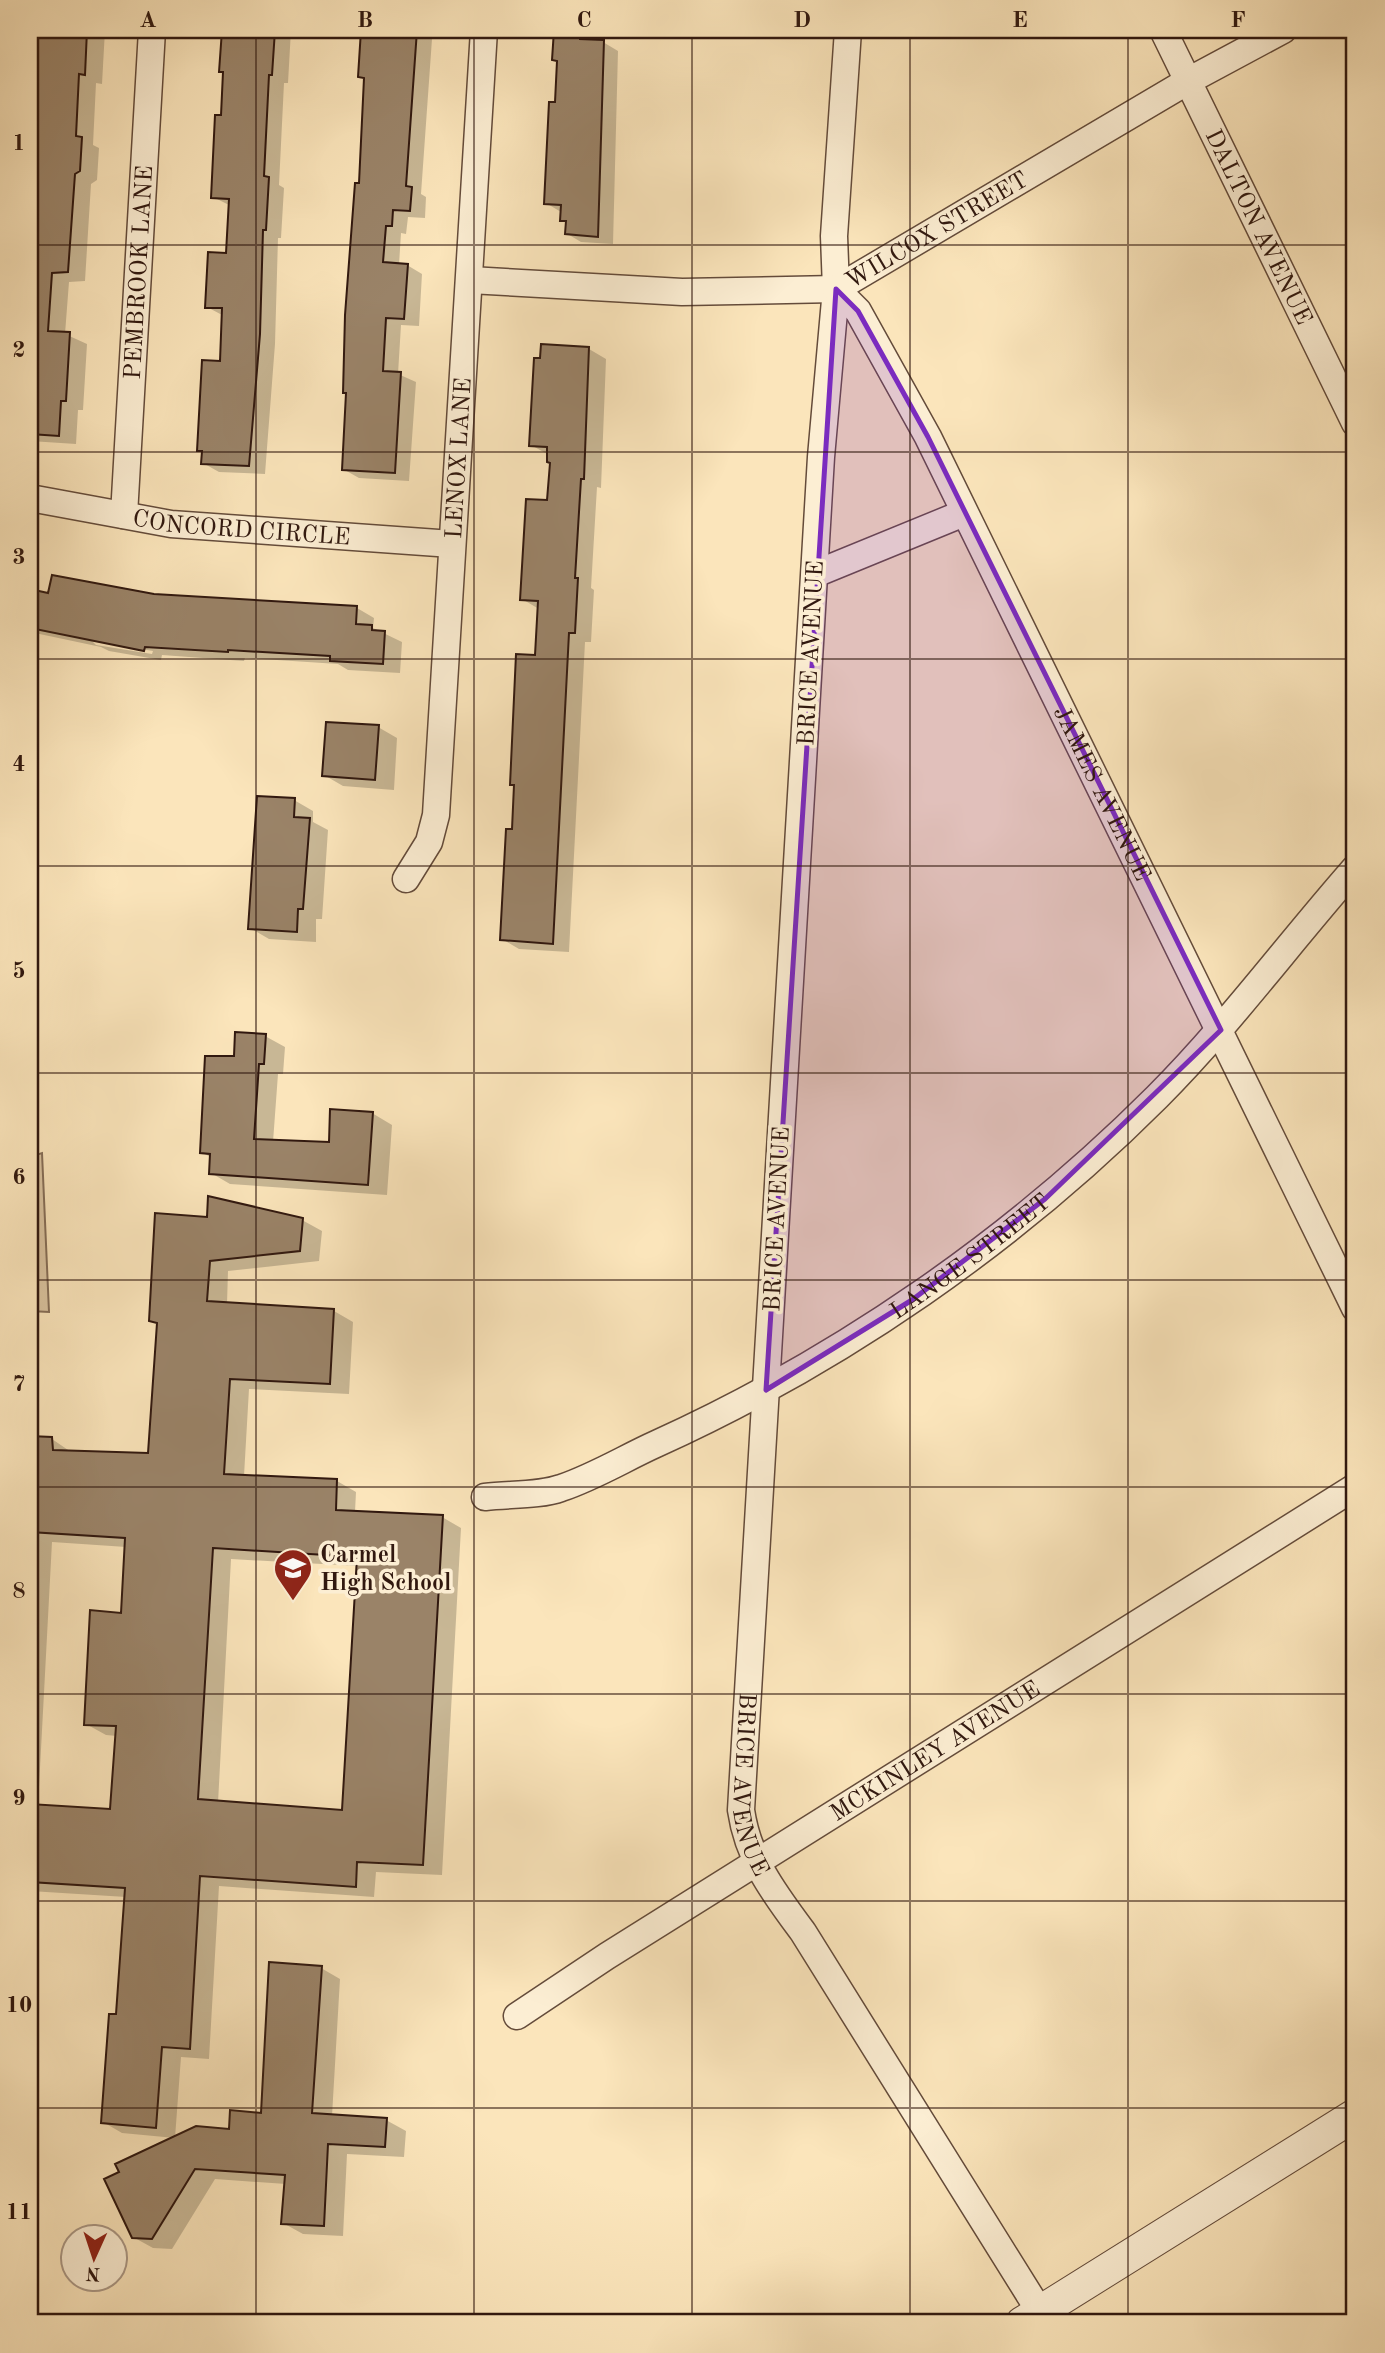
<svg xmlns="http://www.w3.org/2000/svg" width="1385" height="2353" viewBox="0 0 1385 2353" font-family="'Old Standard TT',serif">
<rect width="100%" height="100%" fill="#fbe5bb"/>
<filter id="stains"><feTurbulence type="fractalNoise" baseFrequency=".00286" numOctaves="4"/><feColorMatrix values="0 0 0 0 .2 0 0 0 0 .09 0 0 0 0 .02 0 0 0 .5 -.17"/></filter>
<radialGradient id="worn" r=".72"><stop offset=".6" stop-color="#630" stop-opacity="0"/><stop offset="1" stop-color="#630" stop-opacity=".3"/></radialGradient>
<path fill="#d9c29e" stroke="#856d56" stroke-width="2" d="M 42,1153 L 49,1312 L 30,1311 L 30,1157 Z"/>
<path fill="#0003" fill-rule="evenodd" d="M 36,30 L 105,30 L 102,84 L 96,83 L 93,145 L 99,148 L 97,180 L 91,184 L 85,281 L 69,282 L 65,334 L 87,344 L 83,410 L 78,410 L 76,444 L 30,441 L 30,135 Z
M 223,30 L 291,30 L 288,83 L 284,83 L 279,185 L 284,188 L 281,238 L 278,238 L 275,344 L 265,474 L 219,472 L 203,463 L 204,453 L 199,450 L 221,363 L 224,316 L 207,307 L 227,255 L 231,206 L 213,197 L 223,117 Z
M 363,30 L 416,30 L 432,39 L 421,194 L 426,197 L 425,218 L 408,217 L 406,234 L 401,233 L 399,265 L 407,265 L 422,274 L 419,326 L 401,325 L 398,374 L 416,382 L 409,481 L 359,478 L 343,469 L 366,80 L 360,76 Z
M 556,30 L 595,30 L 595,42 L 603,42 L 618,51 L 613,244 L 581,242 L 566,233 L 567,223 L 562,220 L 561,212 L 546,203 L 557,104 L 559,62 L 554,59 Z
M 589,349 L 606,359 L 601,488 L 597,487 L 591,588 L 594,590 L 591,642 L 585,642 L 569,952 L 519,949 L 502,939 L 513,831 L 516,786 L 511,784 L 536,657 L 539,609 L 522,599 L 549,502 L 552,463 L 549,455 L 531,445 Z
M 30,591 L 50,595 L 153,596 L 357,608 L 374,618 L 373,628 L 402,642 L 400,673 L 348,670 L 338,664 L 245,658 L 244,661 L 162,655 L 161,660 L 109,651 L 101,647 L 30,632 ZM 92,641 L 153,651 L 152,654 L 96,645 Z
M 378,727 L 397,738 L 394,790 L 343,786 L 324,775 Z
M 294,800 L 313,811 L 313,822 L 328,830 L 322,919 L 316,919 L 316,942 L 269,939 L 250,928 Z
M 265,1036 L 285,1047 L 283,1074 L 278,1074 L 273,1142 L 330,1144 L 372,1113 L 392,1125 L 387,1195 L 230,1184 L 211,1173 L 212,1158 L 202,1152 L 236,1058 Z
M 209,1218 L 302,1220 L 322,1231 L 319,1261 L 228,1271 L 227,1304 L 334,1311 L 353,1322 L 349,1394 L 249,1389 L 244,1476 L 337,1481 L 356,1492 L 355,1512 L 442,1517 L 461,1528 L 442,1875 L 376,1872 L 374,1897 L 219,1886 L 209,2059 L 181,2057 L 175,2138 L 230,2130 L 263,2115 L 321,1968 L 340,1979 L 332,2116 L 386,2120 L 406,2131 L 404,2157 L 347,2154 L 343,2236 L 303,2234 L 283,2223 L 286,2184 L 215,2179 L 172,2249 L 153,2248 L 133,2237 L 121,2173 L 175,2138 L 122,2133 L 103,2122 L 118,2016 L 126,1897 L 30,1891 L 30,1438 L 52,1439 L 71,1452 L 150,1455 L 159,1325 L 151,1320 ZM 52,1542 L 126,1547 L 123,1615 L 86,1724 L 106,1735 L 117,1736 L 111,1811 L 38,1806 ZM 231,1559 L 358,1566 L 344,1812 L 218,1803 Z"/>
<path fill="#9a8368" stroke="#31180f" stroke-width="2" fill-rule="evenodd" d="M 35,30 L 87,30 L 85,75 L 79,74 L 76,136 L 82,137 L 80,171 L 75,174 L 68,272 L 52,273 L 48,331 L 70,332 L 66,401 L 61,401 L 59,436 L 30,434 L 30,117 Z
M 222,30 L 275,30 L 272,75 L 269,75 L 264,176 L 269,177 L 266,230 L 263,230 L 260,334 L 249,466 L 201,464 L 202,451 L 197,451 L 202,360 L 220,361 L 222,308 L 205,308 L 208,252 L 226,253 L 229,199 L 211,198 L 215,115 L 221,115 L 223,72 L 219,72 Z
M 361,30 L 417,30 L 406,186 L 412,187 L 410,211 L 393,210 L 392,226 L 386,226 L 383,262 L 408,264 L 404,319 L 386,318 L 383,371 L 401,372 L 395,473 L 342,470 L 346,393 L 343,393 L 345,315 L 355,183 L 359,183 L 364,78 L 358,77 Z
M 554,30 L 580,30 L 580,39 L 604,40 L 598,237 L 565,234 L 566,221 L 560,221 L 561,205 L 544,204 L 549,102 L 555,102 L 557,61 L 552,60 Z
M 541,344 L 589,347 L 584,479 L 581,479 L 575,578 L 578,578 L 575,633 L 569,633 L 553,944 L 500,940 L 506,829 L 512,829 L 514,785 L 510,785 L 516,654 L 535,655 L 538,601 L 520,600 L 526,499 L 547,500 L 550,463 L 547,462 L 547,447 L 529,446 L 534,358 L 540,358 Z
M 52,575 L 154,594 L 357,606 L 356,624 L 372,625 L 372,630 L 385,631 L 383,664 L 330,661 L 330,656 L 228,650 L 228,652 L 145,647 L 144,651 L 30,628 L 30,589 L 48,593 Z
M 326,722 L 379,725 L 375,780 L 322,776 Z
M 257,796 L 295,798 L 294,817 L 310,818 L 303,909 L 298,909 L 297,932 L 248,929 Z
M 235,1032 L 266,1034 L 264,1064 L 259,1064 L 254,1139 L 329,1142 L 330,1109 L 373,1112 L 368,1185 L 209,1174 L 210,1154 L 200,1153 L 205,1056 L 234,1056 Z
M 208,1196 L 303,1218 L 300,1251 L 210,1261 L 207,1301 L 334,1309 L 330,1384 L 230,1379 L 224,1474 L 337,1479 L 336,1510 L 443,1515 L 423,1865 L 357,1862 L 356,1887 L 200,1876 L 190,2049 L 162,2047 L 156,2128 L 101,2123 L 109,2014 L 116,2014 L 125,1888 L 30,1882 L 30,1804 L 110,1809 L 116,1726 L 84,1725 L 90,1610 L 121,1613 L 125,1538 L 30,1532 L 30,1436 L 52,1437 L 53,1450 L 148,1453 L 157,1323 L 149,1321 L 155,1213 L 207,1217 ZM 213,1548 L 357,1557 L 342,1810 L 198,1799 Z
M 269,1962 L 322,1966 L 312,2113 L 387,2118 L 385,2147 L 328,2144 L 324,2226 L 281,2224 L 285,2175 L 195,2169 L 152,2239 L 132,2238 L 104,2179 L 119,2172 L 115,2164 L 196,2126 L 229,2129 L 230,2110 L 261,2113 Z"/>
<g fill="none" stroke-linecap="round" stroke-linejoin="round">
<defs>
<g id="minor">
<path id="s1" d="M 848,30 L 834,236 L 836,289 L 821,457 L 741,1810 C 748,1859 774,1893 803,1932 L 1047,2323"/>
<path id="s2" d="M 1163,30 L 1355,423"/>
<path id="s3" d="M 470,280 L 682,292 L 836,289 L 1188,81 L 1283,30"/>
<path id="s4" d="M 836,289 L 858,311 L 928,437 L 1355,1308"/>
<path id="s5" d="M 30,498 L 171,524 L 452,544"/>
<path id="s6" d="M 124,515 L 152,30"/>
<path d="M 815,574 L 964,513"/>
<path id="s7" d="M 406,879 L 429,842 L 436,815 L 484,30"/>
<path id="s8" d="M 485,1497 C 509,1494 539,1496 561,1488 C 594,1477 625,1458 656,1444 C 841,1360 1013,1241 1157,1097 C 1228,1026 1288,944 1355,868"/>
<path id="s9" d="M 517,2016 L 607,1956 L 1355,1487"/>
</g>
<path id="tertiary" d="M 1022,2323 L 1355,2115"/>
</defs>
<use href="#minor" stroke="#644b3a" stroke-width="29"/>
<use href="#tertiary" stroke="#644b3a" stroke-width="34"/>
<use href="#minor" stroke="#fceed3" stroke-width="26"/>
<use href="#tertiary" stroke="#fceed3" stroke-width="32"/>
</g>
<path fill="#7b2cbf" fill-opacity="0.2" stroke="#7b2cbf" stroke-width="5" stroke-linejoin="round" d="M 836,289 L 858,311 L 928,437 L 1221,1030 L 1045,1199 L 912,1300 L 766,1390 Z"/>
<path fill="none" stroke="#31180f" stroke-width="2" stroke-opacity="0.55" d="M 256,30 L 256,2323M 474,30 L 474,2323M 692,30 L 692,2323M 910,30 L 910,2323M 1128,30 L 1128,2323M 30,245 L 1355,245M 30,452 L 1355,452M 30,659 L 1355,659M 30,866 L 1355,866M 30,1073 L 1355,1073M 30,1280 L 1355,1280M 30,1487 L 1355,1487M 30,1694 L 1355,1694M 30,1901 L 1355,1901M 30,2108 L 1355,2108"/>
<defs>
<symbol id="school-pin" viewBox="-11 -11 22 30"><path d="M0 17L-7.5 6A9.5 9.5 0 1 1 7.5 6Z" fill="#8f2418" stroke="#fceed3"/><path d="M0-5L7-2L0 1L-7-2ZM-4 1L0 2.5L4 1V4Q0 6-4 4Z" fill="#fff"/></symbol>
</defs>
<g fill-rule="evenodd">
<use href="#school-pin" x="271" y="1546" width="44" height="60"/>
</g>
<g text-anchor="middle" stroke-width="7" stroke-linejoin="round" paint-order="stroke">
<g font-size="24" fill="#31180f" stroke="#fceed3">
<text dy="8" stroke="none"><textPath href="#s2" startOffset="219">DALTON AVENUE</textPath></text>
<text dy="8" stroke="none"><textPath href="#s3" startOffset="483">WILCOX STREET</textPath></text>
<text dy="8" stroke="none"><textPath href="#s6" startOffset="243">PEMBROOK LANE</textPath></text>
<text dy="8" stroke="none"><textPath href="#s7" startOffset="429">LENOX LANE</textPath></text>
<text dy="8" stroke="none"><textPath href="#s5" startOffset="214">CONCORD CIRCLE</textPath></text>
<text transform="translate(810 653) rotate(-87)" y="8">BRICE AVENUE</text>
<text dy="8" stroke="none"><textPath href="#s4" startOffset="572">JAMES AVENUE</textPath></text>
<text transform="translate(776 1219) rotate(-87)" y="8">BRICE AVENUE</text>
<text dy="8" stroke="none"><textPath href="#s8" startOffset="548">LANGE STREET</textPath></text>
<text dy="8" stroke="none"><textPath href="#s9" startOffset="495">MCKINLEY AVENUE</textPath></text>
<text dy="8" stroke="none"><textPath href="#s1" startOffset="1759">BRICE AVENUE</textPath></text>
</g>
<g font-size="24" font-weight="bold" fill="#31180f" stroke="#fceed3" text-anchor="start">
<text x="320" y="1562">Carmel<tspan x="320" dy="28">High School</tspan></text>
</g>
</g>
<rect width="1385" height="2353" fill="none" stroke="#fbe5bb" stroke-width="77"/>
<g transform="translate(94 2258) rotate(183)"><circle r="33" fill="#fceed3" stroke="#ab9885" stroke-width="2"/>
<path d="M0-5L12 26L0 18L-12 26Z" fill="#8f2418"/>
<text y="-10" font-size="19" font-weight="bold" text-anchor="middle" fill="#31180f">N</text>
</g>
<rect x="38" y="38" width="1308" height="2276" fill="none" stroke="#31180f" stroke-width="2.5"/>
<g font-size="23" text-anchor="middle" font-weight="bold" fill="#31180f">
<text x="148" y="27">A</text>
<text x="365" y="27">B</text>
<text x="584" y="27">C</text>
<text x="802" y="27">D</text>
<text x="1020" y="27">E</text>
<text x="1238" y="27">F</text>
<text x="19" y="150">1</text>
<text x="19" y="357">2</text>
<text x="19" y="564">3</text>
<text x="19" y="771">4</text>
<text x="19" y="978">5</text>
<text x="19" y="1184">6</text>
<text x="19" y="1391">7</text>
<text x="19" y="1598">8</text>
<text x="19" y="1805">9</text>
<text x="19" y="2012">10</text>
<text x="19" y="2219">11</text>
</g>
<rect width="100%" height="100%" filter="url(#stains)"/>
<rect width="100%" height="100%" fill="url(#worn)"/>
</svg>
